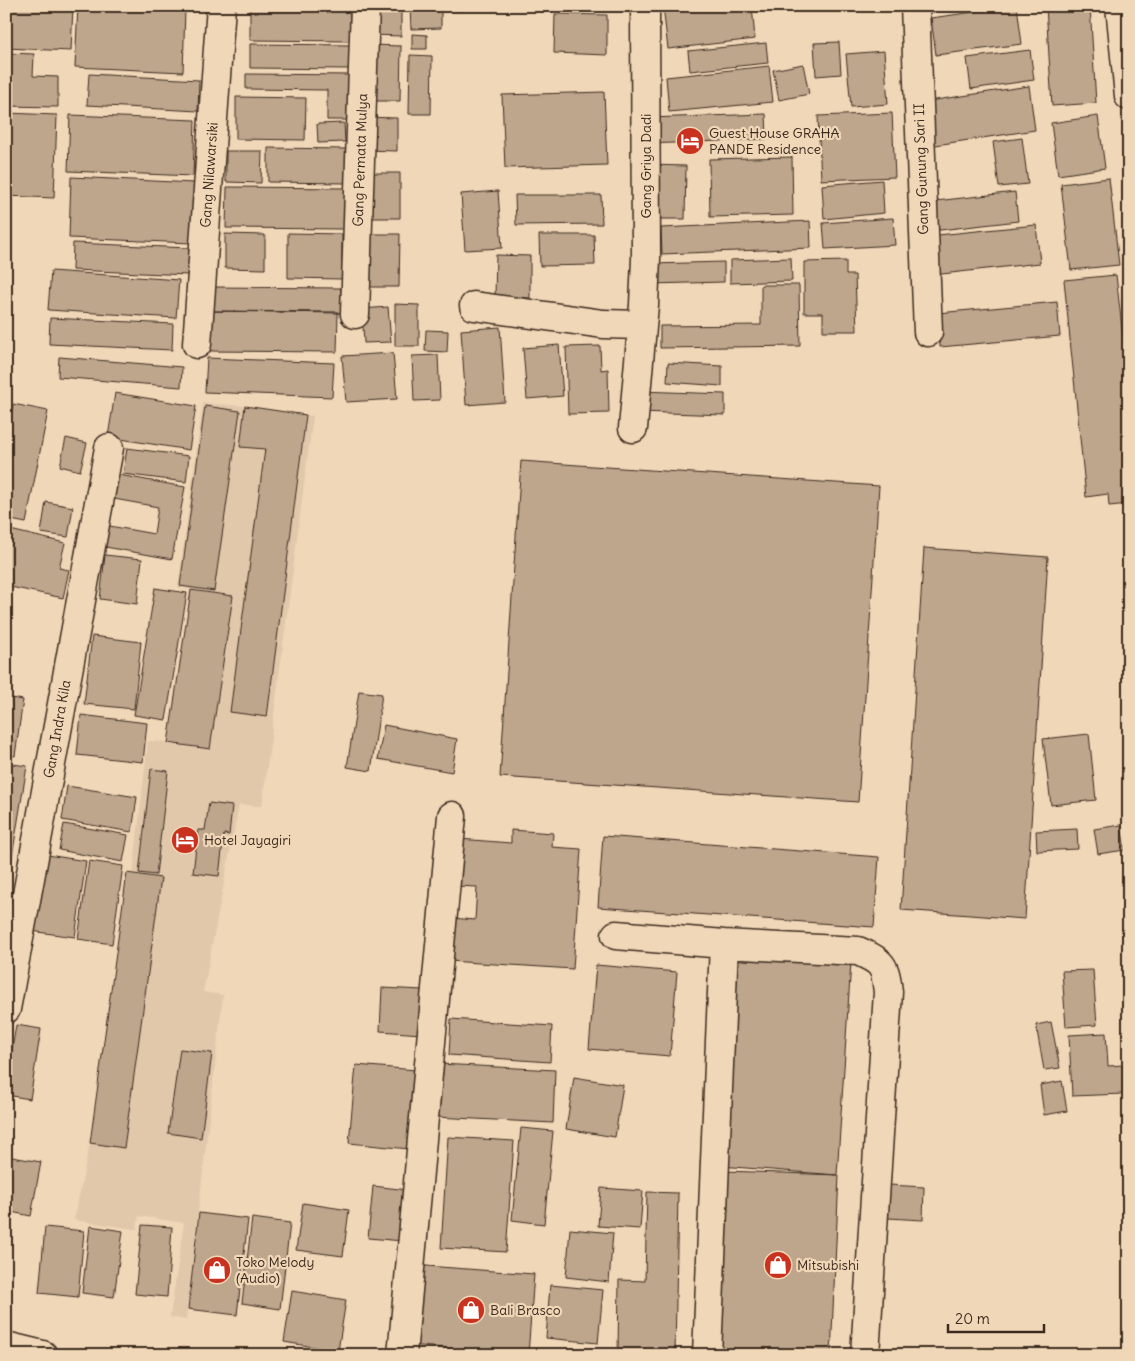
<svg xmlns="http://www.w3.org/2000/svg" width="1135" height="1361" viewBox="0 0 1135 1361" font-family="Delius,sans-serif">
<rect width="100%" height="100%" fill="#f0d7b8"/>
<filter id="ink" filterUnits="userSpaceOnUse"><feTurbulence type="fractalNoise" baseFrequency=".02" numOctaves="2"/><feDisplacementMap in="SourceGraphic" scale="10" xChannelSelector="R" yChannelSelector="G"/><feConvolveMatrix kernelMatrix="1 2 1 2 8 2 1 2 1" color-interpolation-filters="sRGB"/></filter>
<g filter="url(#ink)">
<path fill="#e1c8ab" d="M 203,403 L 245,406 L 313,416 L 262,806 L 239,805 L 203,992 L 223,995 L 186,1320 L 170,1317 L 184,1223 L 139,1216 L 137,1229 L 135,1229 L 74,1220 L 90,1143 L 133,874 L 148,741 L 168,742 L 191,590 L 178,587 Z"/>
<path fill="#bea68d" stroke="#3b2a1e" d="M 6,6 L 73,6 L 71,51 L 6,48 Z
M 78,6 L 185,9 L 183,72 L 75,67 Z
M 370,6 L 401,6 L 401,36 L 370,35 Z
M 410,6 L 441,6 L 441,28 L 411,29 Z
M 445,6 L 497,6 L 497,10 L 445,11 Z
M 663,6 L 752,6 L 755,39 L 668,49 Z
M 1017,6 L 1022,44 L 936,55 L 931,18 Z
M 1046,6 L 1090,6 L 1096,103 L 1052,106 Z
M 250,8 L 350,9 L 350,41 L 250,40 Z
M 555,14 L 607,15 L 607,55 L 554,53 Z
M 412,34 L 427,35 L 427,49 L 412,49 Z
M 839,42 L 841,74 L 816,76 L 814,43 Z
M 766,43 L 768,63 L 690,71 L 688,51 Z
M 250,44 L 351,45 L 351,69 L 250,68 Z
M 371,45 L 401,46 L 400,101 L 370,101 Z
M 1030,50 L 1034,80 L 971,89 L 967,58 Z
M 884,51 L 888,104 L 851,107 L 846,54 Z
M 6,53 L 34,54 L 33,76 L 58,77 L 58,107 L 6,106 Z
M 410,55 L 432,56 L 431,114 L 409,114 Z
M 803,64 L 809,94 L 779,100 L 773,70 Z
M 769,66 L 773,102 L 669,112 L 666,77 Z
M 89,74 L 199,80 L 198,111 L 87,105 Z
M 246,74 L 351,75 L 351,120 L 327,120 L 327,90 L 246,89 Z
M 1029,86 L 1035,130 L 929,146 L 922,102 Z
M 604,92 L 607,165 L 505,168 L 502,95 Z
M 236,97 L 306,98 L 305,140 L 236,139 Z
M 6,113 L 57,115 L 54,198 L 6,196 Z
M 892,113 L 895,177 L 821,180 L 818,116 Z
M 766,114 L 767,139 L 649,144 L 648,118 Z
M 70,115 L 195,120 L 193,176 L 68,171 Z
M 1098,116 L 1105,168 L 1058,175 L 1051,123 Z
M 364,117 L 397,118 L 397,151 L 363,150 Z
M 344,123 L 345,142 L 318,143 L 317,124 Z
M 1022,138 L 1028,184 L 999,187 L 993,142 Z
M 268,148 L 346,149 L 346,183 L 268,182 Z
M 226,151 L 262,151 L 261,183 L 226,182 Z
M 792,157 L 793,215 L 710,217 L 709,159 Z
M 649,165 L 686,166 L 685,219 L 648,219 Z
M 366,173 L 400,173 L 400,218 L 365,218 Z
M 71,177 L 194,183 L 192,243 L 69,238 Z
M 1109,178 L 1119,265 L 1071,270 L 1061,184 Z
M 882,180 L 884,213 L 824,219 L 822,185 Z
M 227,187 L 347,188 L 347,229 L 226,228 Z
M 498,191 L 502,248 L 465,250 L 461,194 Z
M 1015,192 L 1018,221 L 931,231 L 927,202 Z
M 515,195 L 601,195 L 602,224 L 516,225 Z
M 893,218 L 895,245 L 825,249 L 823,223 Z
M 810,221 L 811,248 L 662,254 L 661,228 Z
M 1036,225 L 1040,263 L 933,275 L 928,236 Z
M 288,233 L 342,234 L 342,279 L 288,278 Z
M 225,234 L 265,235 L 265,269 L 225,268 Z
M 363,234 L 400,234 L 399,287 L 363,287 Z
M 539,235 L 594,235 L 595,265 L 540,266 Z
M 73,243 L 189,248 L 188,275 L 72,270 Z
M 496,255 L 530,256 L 530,298 L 495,296 Z
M 791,258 L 792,281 L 730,283 L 730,260 Z
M 846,261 L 846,275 L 855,275 L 857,331 L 823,331 L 823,313 L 804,313 L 804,262 Z
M 724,262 L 724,282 L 652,284 L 651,264 Z
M 51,271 L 179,280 L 176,318 L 48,310 Z
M 1116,275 L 1129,390 L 1129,504 L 1109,506 L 1108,494 L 1086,497 L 1064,280 Z
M 761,285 L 799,285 L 800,346 L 660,348 L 660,326 L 761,325 Z
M 210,287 L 341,288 L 341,313 L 210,311 Z
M 1057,302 L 1060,336 L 940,347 L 938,313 Z
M 395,304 L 419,305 L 419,346 L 395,346 Z
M 388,307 L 391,342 L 364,343 L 362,309 Z
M 210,311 L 338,312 L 337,352 L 210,351 Z
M 50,318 L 173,324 L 172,350 L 49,344 Z
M 500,327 L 505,402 L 466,405 L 461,330 Z
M 426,330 L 448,331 L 447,352 L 425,351 Z
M 559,345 L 563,396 L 527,399 L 523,348 Z
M 600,346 L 601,370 L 608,369 L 609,413 L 568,414 L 566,347 Z
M 393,353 L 397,399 L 346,402 L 342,356 Z
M 438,355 L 440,400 L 414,401 L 412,356 Z
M 59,357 L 182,367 L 181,387 L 58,377 Z
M 207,358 L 334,363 L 332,397 L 205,392 Z
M 668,363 L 722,366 L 722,386 L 667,382 Z
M 640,391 L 725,394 L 725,415 L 639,412 Z
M 115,393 L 196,406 L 189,450 L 108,437 Z
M 13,404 L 48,411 L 26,523 L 6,519 L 6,441 Z
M 205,406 L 240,411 L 214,591 L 180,586 Z
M 245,406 L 306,415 L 267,717 L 230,712 L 265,449 L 240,447 Z
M 66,438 L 87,443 L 80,471 L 60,466 Z
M 127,448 L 189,456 L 186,482 L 123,474 Z
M 521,461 L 879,486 L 858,802 L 500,777 Z
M 113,474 L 185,487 L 172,559 L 100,546 L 104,525 L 154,534 L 158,507 L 109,498 Z
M 46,502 L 73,507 L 68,537 L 41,533 Z
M 6,529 L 65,543 L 59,568 L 69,570 L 63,598 L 6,586 Z
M 924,548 L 1048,557 L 1025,919 L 901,910 Z
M 105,555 L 142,559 L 137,604 L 100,599 Z
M 155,588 L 187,593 L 166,720 L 134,715 Z
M 191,590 L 233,596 L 210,749 L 168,743 Z
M 92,636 L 141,642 L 134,709 L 84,704 Z
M 359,691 L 382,694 L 371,771 L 347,767 Z
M 6,697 L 23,700 L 15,756 L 6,755 Z
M 81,715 L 147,723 L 143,762 L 77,755 Z
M 384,725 L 457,739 L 452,772 L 378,759 Z
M 1089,734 L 1096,800 L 1051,805 L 1043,739 Z
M 6,763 L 27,766 L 8,881 L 6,881 Z
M 151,769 L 168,771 L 156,875 L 139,873 Z
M 67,786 L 137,797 L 132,832 L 62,820 Z
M 209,803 L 232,806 L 229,835 L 224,834 L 219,876 L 193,873 L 198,830 L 205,830 Z
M 64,824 L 128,835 L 123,862 L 59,850 Z
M 1121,825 L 1125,850 L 1098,854 L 1094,829 Z
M 1077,829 L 1078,849 L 1037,851 L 1036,831 Z
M 511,830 L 553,833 L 552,847 L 581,849 L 573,969 L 448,961 L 451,918 L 475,920 L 477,887 L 456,886 L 459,839 L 511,843 Z
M 603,836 L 879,857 L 874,927 L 598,907 Z
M 41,854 L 86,861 L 75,937 L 30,931 Z
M 89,861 L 123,866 L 112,944 L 78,939 Z
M 127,873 L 161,878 L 124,1148 L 90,1143 Z
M 734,954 L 851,962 L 837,1175 L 720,1166 Z
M 596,965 L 677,972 L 670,1056 L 589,1049 Z
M 1093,970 L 1097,1025 L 1066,1027 L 1062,971 Z
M 382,988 L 423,990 L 421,1034 L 380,1031 Z
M 451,1019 L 552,1026 L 550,1062 L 449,1055 Z
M 1051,1022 L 1060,1068 L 1044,1070 L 1036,1025 Z
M 16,1025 L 41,1029 L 30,1099 L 6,1095 L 6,1086 Z
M 1106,1033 L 1108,1066 L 1123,1065 L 1124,1094 L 1072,1096 L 1069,1035 Z
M 180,1049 L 212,1053 L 201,1138 L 168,1133 Z
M 439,1064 L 555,1070 L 553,1123 L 436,1117 Z
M 356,1065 L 416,1070 L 409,1149 L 349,1143 Z
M 574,1077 L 623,1085 L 615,1137 L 566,1129 Z
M 1062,1081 L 1067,1111 L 1044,1115 L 1040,1085 Z
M 521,1128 L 553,1131 L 544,1224 L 512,1220 Z
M 448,1137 L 514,1141 L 506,1252 L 441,1248 Z
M 6,1156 L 41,1162 L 31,1216 L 6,1211 Z
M 724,1171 L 839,1175 L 831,1355 L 716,1355 Z
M 889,1185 L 924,1187 L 923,1220 L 888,1218 Z
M 373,1186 L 408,1190 L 403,1241 L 368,1238 Z
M 601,1188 L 643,1191 L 640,1229 L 598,1226 Z
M 647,1192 L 678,1193 L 675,1355 L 618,1354 L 619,1280 L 645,1281 Z
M 303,1203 L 349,1210 L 343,1256 L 296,1250 Z
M 199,1213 L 248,1219 L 237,1315 L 188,1309 Z
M 252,1218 L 290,1223 L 280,1309 L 242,1303 Z
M 142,1225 L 172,1227 L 167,1297 L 135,1294 Z
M 90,1226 L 123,1231 L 114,1297 L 82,1293 Z
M 45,1227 L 84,1231 L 78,1297 L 39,1293 Z
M 570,1229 L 613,1233 L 609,1282 L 566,1277 Z
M 413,1265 L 534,1274 L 528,1355 L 408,1345 Z
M 550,1285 L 603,1290 L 598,1343 L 546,1338 Z
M 292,1291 L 346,1300 L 338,1351 L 284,1342 Z
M 357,1350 L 388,1353 L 388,1355 L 357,1355 Z"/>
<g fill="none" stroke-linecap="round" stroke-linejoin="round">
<defs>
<path id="minor" d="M 915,6 L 928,332
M 1120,6 L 1129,96
M 474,306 L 603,324 L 641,325
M 355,314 L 365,6
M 197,344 L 221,6
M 633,428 L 644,305 L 646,258 L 645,6
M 616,935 L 724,944 L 858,951 C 883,962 885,965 888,992 L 865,1355
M 6,1009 L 109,448
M 402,1355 L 452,816
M 707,1355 L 724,944"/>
<path id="highway" d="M 6,1346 L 43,1355"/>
</defs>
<use href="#minor" stroke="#3b2a1e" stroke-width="31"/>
<use href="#highway" stroke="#3b2a1e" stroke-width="31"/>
<use href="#minor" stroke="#f0d7b8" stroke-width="28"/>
<use href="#highway" stroke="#f0d7b8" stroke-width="28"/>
</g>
</g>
<defs>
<symbol id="hotel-disc" viewBox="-11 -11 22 22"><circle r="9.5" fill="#c8321e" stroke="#f0d7b8"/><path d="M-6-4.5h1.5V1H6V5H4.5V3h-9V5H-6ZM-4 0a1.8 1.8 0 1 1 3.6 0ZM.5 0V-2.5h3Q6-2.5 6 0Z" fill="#fff"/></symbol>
<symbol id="shop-disc" viewBox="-11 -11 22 22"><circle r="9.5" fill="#c8321e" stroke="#f0d7b8"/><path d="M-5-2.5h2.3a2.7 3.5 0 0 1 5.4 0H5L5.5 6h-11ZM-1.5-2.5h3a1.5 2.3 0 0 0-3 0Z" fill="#fff"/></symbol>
</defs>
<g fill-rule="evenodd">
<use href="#hotel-disc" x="674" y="125" width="32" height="32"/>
<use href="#hotel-disc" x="169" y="824" width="32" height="32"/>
<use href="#shop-disc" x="762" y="1249" width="32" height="32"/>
<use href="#shop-disc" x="201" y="1254" width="32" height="32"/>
<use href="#shop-disc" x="455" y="1294" width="32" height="32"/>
</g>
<g text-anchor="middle" stroke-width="4.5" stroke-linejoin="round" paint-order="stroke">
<g font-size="14" fill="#3b2a1e" stroke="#f0d7b8" text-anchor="start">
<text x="709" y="138">Guest House GRAHA<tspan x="709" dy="16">PANDE Residence</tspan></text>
<text x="204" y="845">Hotel Jayagiri</text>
<text x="236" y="1267">Toko Melody<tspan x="236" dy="16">(Audio)</tspan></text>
<text x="797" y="1270">Mitsubishi</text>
<text x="490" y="1315">Bali Brasco</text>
</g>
<g font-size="14" fill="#3b2a1e" stroke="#f0d7b8">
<text transform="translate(360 160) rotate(-88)" y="5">Gang Permata Mulya</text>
<text transform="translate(646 166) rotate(-90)" y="5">Gang Griya Dadi</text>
<text transform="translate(921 169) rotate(-92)" y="5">Gang Gunung Sari II</text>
<text transform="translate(209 175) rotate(-86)" y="5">Gang Nilawarsiki</text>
<text transform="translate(57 729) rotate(-80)" y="5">Gang Indra Kila</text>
</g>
</g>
<rect width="1135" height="1361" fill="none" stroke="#f0d7b8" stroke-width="25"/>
<rect x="12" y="12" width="1110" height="1336" fill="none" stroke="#3b2a1e" stroke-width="2" filter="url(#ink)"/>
<path d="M948 1324v8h96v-8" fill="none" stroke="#3b2a1e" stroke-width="2.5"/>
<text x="955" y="1324" font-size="15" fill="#3b2a1e" stroke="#f0d7b8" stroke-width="4" paint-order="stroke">20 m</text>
</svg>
